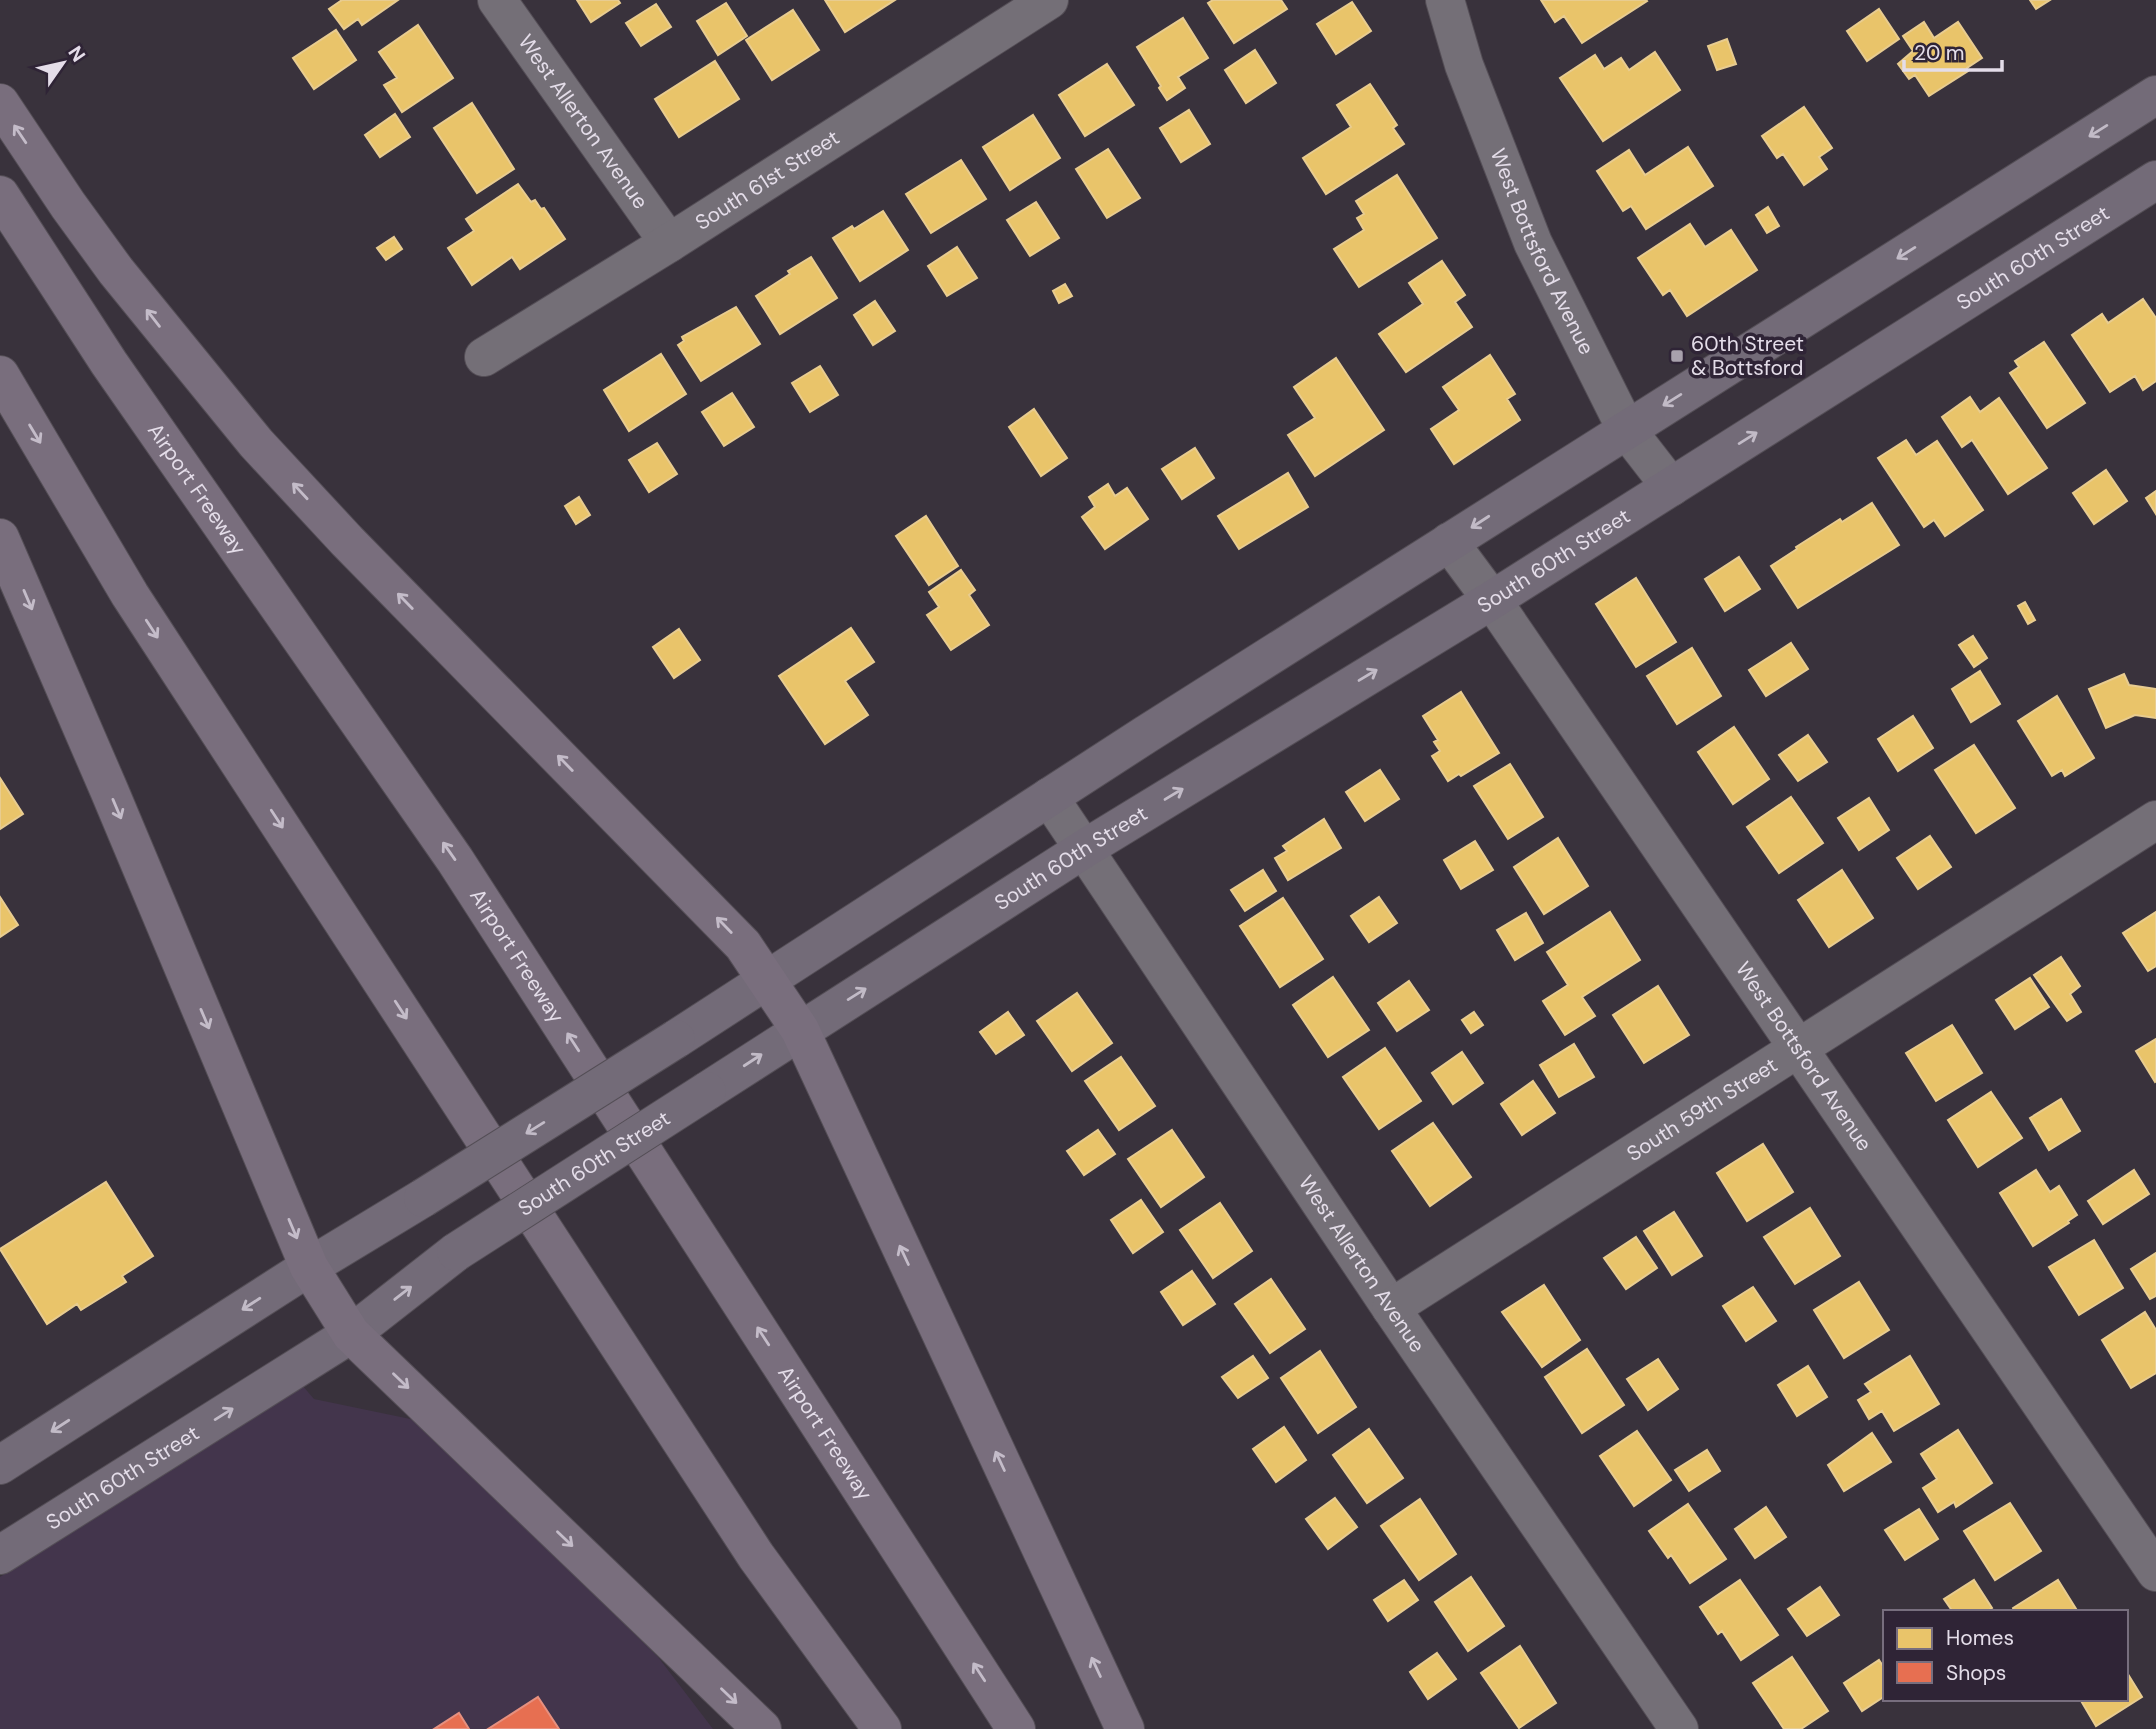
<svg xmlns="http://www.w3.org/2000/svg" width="2156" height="1729" viewBox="0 0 2156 1729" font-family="'DM Sans',sans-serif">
<rect width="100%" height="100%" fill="#39323c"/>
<path fill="#43354c" d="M 302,1385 L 314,1399 L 420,1421 L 658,1657 L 713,1729 L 0,1729 L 0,1577 Z"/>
<path fill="#e9c46a" stroke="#e8cc90" stroke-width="2" d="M 342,0 L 398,0 L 362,25 L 358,19 L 344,29 L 329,9 Z
M 577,0 L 618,0 L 620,3 L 591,22 Z
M 825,0 L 895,0 L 845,32 Z
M 1213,0 L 1281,0 L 1287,9 L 1234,43 L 1208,3 Z
M 1541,0 L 1646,0 L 1647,1 L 1582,43 L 1564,16 L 1555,22 Z
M 2030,0 L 2050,0 L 2036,9 Z
M 1352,2 L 1371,31 L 1336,54 L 1317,24 Z
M 726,3 L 747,36 L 718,55 L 697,21 Z
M 656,4 L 671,27 L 641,46 L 626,23 Z
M 1879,9 L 1899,39 L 1867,61 L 1847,31 Z
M 793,10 L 819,50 L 772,80 L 746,40 Z
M 1183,18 L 1208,58 L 1178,77 L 1185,88 L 1167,100 L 1159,88 L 1161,86 L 1137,47 Z
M 1924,22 L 1934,38 L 1958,22 L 1982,58 L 1967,68 L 1968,71 L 1929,96 L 1915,75 L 1909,79 L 1898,64 L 1913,51 L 1903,36 Z
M 418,25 L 453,78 L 402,112 L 384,85 L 397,78 L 379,52 Z
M 336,30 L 356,60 L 314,89 L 293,58 Z
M 1727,39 L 1736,64 L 1717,70 L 1708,46 Z
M 1255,50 L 1276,83 L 1246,103 L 1225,70 Z
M 1655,52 L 1680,90 L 1603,141 L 1560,78 L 1595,55 L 1604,69 L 1621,58 L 1629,70 Z
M 715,61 L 739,99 L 679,137 L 655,99 Z
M 1107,64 L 1134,105 L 1085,136 L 1059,95 Z
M 1370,84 L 1397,125 L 1393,128 L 1404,144 L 1326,194 L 1303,158 L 1351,127 L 1337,105 Z
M 472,103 L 514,169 L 477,193 L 434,128 Z
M 1804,107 L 1832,148 L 1819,157 L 1827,169 L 1804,185 L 1783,154 L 1777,158 L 1762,136 Z
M 1189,110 L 1210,144 L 1181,162 L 1160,128 Z
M 395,114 L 410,137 L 380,157 L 365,135 Z
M 1033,115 L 1060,158 L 1010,190 L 983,147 Z
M 1688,147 L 1713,186 L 1646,229 L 1631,206 L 1623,211 L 1597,171 L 1629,150 L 1645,175 Z
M 1108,149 L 1140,198 L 1107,218 L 1076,169 Z
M 961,160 L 986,199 L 931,233 L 906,194 Z
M 1397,175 L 1437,238 L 1359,287 L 1334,249 L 1364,230 L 1357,218 L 1364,214 L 1356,201 Z
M 518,184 L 531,202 L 535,200 L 541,209 L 544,208 L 565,239 L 520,269 L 512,257 L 472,285 L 448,248 L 474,231 L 466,219 Z
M 1036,202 L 1059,238 L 1030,256 L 1007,220 Z
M 1768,207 L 1779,226 L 1767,233 L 1756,215 Z
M 883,211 L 908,250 L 860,281 L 833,238 L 852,226 L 854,229 Z
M 1690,224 L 1705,247 L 1731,230 L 1757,270 L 1687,316 L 1670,290 L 1663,295 L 1638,258 Z
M 394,237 L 402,249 L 386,260 L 377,248 Z
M 957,247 L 977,278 L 947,296 L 928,266 Z
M 811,257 L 837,298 L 780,334 L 756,296 L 790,274 L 788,271 Z
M 1442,261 L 1465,295 L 1455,302 L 1472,327 L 1406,372 L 1379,334 L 1423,304 L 1409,283 Z
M 1065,284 L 1072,296 L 1059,303 L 1053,291 Z
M 2143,299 L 2156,318 L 2156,381 L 2143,390 L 2135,376 L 2110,392 L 2072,335 L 2102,314 L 2108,323 Z
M 875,301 L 895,331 L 873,345 L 854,315 Z
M 736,307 L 760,344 L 701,381 L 678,345 L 684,341 L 682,337 Z
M 2044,342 L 2085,403 L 2047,428 L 2010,373 L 2019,367 L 2015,361 Z
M 661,354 L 686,394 L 629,431 L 604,390 Z
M 1490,355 L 1515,394 L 1507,399 L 1520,420 L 1454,464 L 1431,429 L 1459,410 L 1443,387 Z
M 1336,358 L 1384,430 L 1315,476 L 1288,435 L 1315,418 L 1294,387 Z
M 820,366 L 838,395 L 810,412 L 792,383 Z
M 732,393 L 754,427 L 724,446 L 702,412 Z
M 1970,397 L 1980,412 L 1999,398 L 2047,468 L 2008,494 L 1972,440 L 1962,447 L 1942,417 Z
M 1034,409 L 1067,458 L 1041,476 L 1009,427 Z
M 1906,440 L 1916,455 L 1937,441 L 1983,510 L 1945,536 L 1934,520 L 1924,527 L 1878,458 Z
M 657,443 L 677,474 L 649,492 L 629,460 Z
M 1195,448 L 1214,478 L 1182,499 L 1162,469 Z
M 2106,470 L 2127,501 L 2094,524 L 2073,493 Z
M 1288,473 L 1308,507 L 1239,549 L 1218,516 Z
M 1108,484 L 1115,496 L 1127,488 L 1148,519 L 1105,549 L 1082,517 L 1095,507 L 1089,497 Z
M 2156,491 L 2156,514 L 2146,498 Z
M 579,497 L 590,515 L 576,524 L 565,506 Z
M 1872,503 L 1899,545 L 1798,608 L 1771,566 L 1797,549 L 1796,547 L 1840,519 L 1842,522 Z
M 926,516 L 958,566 L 929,585 L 896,536 Z
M 1739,557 L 1760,589 L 1725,611 L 1705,579 Z
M 961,570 L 975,590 L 969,595 L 989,625 L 951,650 L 927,615 L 939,607 L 929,592 Z
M 1636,578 L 1676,642 L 1636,667 L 1596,604 Z
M 2025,602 L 2035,620 L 2028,624 L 2018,606 Z
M 851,628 L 874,662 L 845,681 L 868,715 L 825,744 L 779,676 Z
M 679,629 L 700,660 L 674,678 L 653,647 Z
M 1973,636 L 1987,658 L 1974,667 L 1959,645 Z
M 1791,643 L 1808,669 L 1766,696 L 1749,670 Z
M 1692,648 L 1721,696 L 1677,724 L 1647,676 Z
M 1980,671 L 2000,704 L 1971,722 L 1952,689 Z
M 2124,674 L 2129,685 L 2156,689 L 2156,718 L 2135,715 L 2106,728 L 2089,689 Z
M 1461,692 L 1499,753 L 1461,776 L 1459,774 L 1448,781 L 1432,756 L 1440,751 L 1434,742 L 1438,740 L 1423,716 Z
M 2057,696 L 2094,758 L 2065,776 L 2062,770 L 2052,776 L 2018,721 Z
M 1913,716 L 1933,748 L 1898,771 L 1878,739 Z
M 1734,727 L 1769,779 L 1733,804 L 1698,752 Z
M 1808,735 L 1827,762 L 1798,781 L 1779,755 Z
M 1974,745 L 2015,808 L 1976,833 L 1935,770 Z
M 1510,764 L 1543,817 L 1508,839 L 1474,786 Z
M 1380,770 L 1399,799 L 1365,821 L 1346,792 Z
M 0,778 L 23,814 L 0,829 Z
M 1791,797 L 1823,843 L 1779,873 L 1747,827 Z
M 1869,798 L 1889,830 L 1859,850 L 1838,818 Z
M 1324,819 L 1341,848 L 1288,880 L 1275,858 L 1287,851 L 1283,846 Z
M 1930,836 L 1951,867 L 1918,889 L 1897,858 Z
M 1558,838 L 1588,886 L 1544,914 L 1514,867 Z
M 1475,841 L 1493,870 L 1461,889 L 1444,860 Z
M 1263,870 L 1276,891 L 1245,911 L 1231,890 Z
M 1842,870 L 1873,918 L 1829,947 L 1798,900 Z
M 0,897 L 18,925 L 0,937 Z
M 1379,897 L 1397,923 L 1369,942 L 1351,916 Z
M 1283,898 L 1323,959 L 1280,987 L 1240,926 Z
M 1610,912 L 1640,960 L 1582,997 L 1595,1016 L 1565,1035 L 1543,1001 L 1568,985 L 1547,952 Z
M 2156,912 L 2156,966 L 2148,971 L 2123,933 Z
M 1526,913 L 1543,943 L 1515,960 L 1497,930 Z
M 2061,957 L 2080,986 L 2070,994 L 2081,1012 L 2067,1021 L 2034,975 Z
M 1333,977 L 1369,1030 L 1328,1057 L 1293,1005 Z
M 2030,978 L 2049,1007 L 2015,1029 L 1996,1000 Z
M 1409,981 L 1429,1010 L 1397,1031 L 1378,1003 Z
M 1658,986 L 1689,1035 L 1644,1063 L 1613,1015 Z
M 1077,993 L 1112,1043 L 1072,1071 L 1037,1021 Z
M 1008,1012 L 1024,1035 L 996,1054 L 980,1032 Z
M 1474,1012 L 1483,1025 L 1471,1033 L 1462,1020 Z
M 1952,1025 L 1982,1073 L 1936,1101 L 1906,1053 Z
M 2156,1039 L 2156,1081 L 2155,1082 L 2136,1051 Z
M 1574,1044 L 1594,1077 L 1559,1097 L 1540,1065 Z
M 1385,1048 L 1421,1101 L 1379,1129 L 1343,1077 Z
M 1462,1052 L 1483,1083 L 1453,1104 L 1432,1073 Z
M 1121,1057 L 1155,1106 L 1119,1130 L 1085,1081 Z
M 1533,1081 L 1555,1113 L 1522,1135 L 1501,1104 Z
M 1991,1092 L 2022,1138 L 1978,1167 L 1948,1120 Z
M 2061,1099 L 2080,1131 L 2049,1150 L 2030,1118 Z
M 1433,1123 L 1471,1177 L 1430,1206 L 1392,1151 Z
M 1098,1130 L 1115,1154 L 1084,1175 L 1067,1151 Z
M 1172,1130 L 1204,1177 L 1161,1207 L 1128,1159 Z
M 1763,1144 L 1793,1192 L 1747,1221 L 1717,1173 Z
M 2036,1170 L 2050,1192 L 2059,1186 L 2077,1215 L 2068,1221 L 2069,1223 L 2033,1246 L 2000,1193 Z
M 2134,1170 L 2149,1194 L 2103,1224 L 2088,1201 Z
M 106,1182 L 153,1256 L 122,1276 L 126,1282 L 81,1310 L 77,1304 L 47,1324 L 0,1249 Z
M 1141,1200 L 1163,1232 L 1133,1253 L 1111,1220 Z
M 1220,1203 L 1252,1251 L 1213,1278 L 1180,1230 Z
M 1810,1208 L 1840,1256 L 1795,1284 L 1764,1237 Z
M 1674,1212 L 1702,1256 L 1672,1275 L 1644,1231 Z
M 1636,1237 L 1657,1268 L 1626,1289 L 1604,1258 Z
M 2094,1240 L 2123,1288 L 2079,1315 L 2049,1267 Z
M 2156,1253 L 2156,1296 L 2150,1299 L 2131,1269 Z
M 1192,1271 L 1215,1304 L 1183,1325 L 1161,1292 Z
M 1271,1279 L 1305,1329 L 1270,1353 L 1235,1304 Z
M 1859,1282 L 1889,1330 L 1844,1358 L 1814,1310 Z
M 1544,1285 L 1580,1340 L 1542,1367 L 1502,1312 Z
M 1753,1287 L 1776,1321 L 1746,1341 L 1723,1306 Z
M 2145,1312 L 2156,1330 L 2156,1373 L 2131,1388 L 2102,1340 Z
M 1587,1349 L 1624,1405 L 1582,1433 L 1545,1377 Z
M 1320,1351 L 1356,1407 L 1318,1433 L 1281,1378 Z
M 1253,1356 L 1268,1378 L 1238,1398 L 1222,1377 Z
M 1910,1356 L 1939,1404 L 1894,1431 L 1882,1411 L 1869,1419 L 1858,1400 L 1871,1392 L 1865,1384 Z
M 1658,1359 L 1678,1389 L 1648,1410 L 1627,1379 Z
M 1808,1366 L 1827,1397 L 1797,1416 L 1778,1385 Z
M 1284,1427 L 1306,1460 L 1276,1482 L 1253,1449 Z
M 1369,1429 L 1403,1478 L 1367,1503 L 1333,1455 Z
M 1958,1430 L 1992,1483 L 1956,1507 L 1954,1502 L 1938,1512 L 1923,1488 L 1937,1479 L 1921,1454 Z
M 1637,1431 L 1671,1480 L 1634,1506 L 1600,1456 Z
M 1872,1433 L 1891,1462 L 1844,1491 L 1828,1465 Z
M 1707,1450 L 1720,1471 L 1689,1491 L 1675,1470 Z
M 1335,1498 L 1357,1527 L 1328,1549 L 1306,1519 Z
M 1420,1499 L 1456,1554 L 1419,1580 L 1381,1526 Z
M 2010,1503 L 2041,1551 L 1995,1580 L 1964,1531 Z
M 1688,1504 L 1726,1559 L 1690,1583 L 1671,1555 L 1668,1558 L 1649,1531 Z
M 1766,1507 L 1786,1537 L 1755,1558 L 1735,1529 Z
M 1919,1509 L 1938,1539 L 1905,1560 L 1885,1530 Z
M 1471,1577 L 1504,1626 L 1468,1651 L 1435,1602 Z
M 1404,1580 L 1418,1600 L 1388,1621 L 1374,1600 Z
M 1740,1580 L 1778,1635 L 1741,1660 L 1722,1631 L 1718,1634 L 1700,1607 Z
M 1974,1580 L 1992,1608 L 1986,1612 L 1953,1612 L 1944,1599 Z
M 2058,1580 L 2078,1612 L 2015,1612 L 2013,1608 Z
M 1820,1587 L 1839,1615 L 1807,1636 L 1788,1609 Z
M 1520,1646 L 1556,1703 L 1519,1728 L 1481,1673 Z
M 1437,1653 L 1456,1679 L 1428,1699 L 1410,1672 Z
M 1792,1657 L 1828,1711 L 1801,1729 L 1784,1729 L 1753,1683 Z
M 1879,1660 L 1885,1669 L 1885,1696 L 1862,1711 L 1844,1683 Z
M 2126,1671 L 2142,1697 L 2096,1726 L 2080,1699 L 2126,1699 Z"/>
<path fill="#e76f51" stroke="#e6907f" stroke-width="2" d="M 538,1697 L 559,1729 L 488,1729 Z
M 459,1713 L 469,1729 L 434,1729 Z"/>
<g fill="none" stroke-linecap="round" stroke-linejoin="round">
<defs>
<g id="minor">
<path id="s1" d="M 497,0 L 669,243"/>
<path id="s2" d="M 1445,0 L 1464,65 L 1533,243 L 1626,429 L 1671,487"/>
<path id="s3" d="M 484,357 L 669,243 L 1049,0"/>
<path id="s4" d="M 1449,542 L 1492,600 L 2156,1572"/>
<path id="s5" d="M 1049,797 L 1391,1308 L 1679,1729"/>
<path id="s6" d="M 1391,1308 L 2156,820"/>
</g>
<g id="major">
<path d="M 676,1039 L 1145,735 L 2156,95"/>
<path id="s7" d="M 707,1091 L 1084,849 L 1492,600 L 2156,180"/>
<path d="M 0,1465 L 309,1267 L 423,1198"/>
<path id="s8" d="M 0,1555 L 351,1334 L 456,1252"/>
</g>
<g id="highway">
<path d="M 0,103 L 68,205 L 116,271 L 256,443 L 347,541 L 743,945 L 800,1030 L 1125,1729"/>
<path id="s9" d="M 0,195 L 109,363 L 455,860 L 1016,1729"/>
<path d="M 0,375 L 130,595 L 756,1556 L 882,1729"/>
<path d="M 0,538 L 109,790 L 309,1267 L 351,1334 L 762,1729"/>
</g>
</defs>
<use href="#minor" stroke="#544e56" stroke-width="40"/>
<use href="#major" stroke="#544e56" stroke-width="40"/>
<use href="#highway" stroke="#544e56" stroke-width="40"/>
<use href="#minor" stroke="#746f77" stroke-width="38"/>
<use href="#major" stroke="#736b78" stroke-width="38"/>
<use href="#highway" stroke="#796e7d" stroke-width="38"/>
<defs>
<g id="major-bridge">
<path d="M 423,1198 L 676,1039"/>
<path id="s10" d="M 456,1252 L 707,1091"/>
</g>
</defs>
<use href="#major-bridge" stroke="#544e56" stroke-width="40" stroke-linecap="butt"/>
<use href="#major-bridge" stroke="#736b78" stroke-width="38"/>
</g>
<defs><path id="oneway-shaft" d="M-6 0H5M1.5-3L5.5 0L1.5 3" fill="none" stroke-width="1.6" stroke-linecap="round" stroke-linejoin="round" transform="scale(1.75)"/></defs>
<g stroke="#c2bbc7">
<use href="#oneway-shaft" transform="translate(2098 131) rotate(148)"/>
<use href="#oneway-shaft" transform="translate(1906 253) rotate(148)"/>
<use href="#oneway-shaft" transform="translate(1672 400) rotate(148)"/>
<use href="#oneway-shaft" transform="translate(1748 438) rotate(-32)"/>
<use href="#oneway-shaft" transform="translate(1480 522) rotate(147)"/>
<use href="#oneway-shaft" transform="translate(1368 675) rotate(-31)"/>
<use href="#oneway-shaft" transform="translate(1174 794) rotate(-31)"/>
<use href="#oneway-shaft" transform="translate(857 994) rotate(-32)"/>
<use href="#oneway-shaft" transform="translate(753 1060) rotate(-33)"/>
<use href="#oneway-shaft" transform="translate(535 1128) rotate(148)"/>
<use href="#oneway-shaft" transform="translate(403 1293) rotate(-38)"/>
<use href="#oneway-shaft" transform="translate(251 1304) rotate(147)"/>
<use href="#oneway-shaft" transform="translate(224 1414) rotate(-32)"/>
<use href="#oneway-shaft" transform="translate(60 1426) rotate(147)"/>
</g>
<g stroke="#c4bcc9">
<use href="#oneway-shaft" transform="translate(20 134) rotate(-124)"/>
<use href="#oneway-shaft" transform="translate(153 318) rotate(-128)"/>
<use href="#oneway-shaft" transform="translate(35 434) rotate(59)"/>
<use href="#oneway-shaft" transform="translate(300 491) rotate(-133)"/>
<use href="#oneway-shaft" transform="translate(28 600) rotate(67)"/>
<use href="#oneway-shaft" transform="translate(405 601) rotate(-134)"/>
<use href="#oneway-shaft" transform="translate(152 629) rotate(57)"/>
<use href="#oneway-shaft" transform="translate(565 763) rotate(-134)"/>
<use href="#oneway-shaft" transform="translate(117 809) rotate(67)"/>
<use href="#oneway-shaft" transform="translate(277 819) rotate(57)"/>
<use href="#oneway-shaft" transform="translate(449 851) rotate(-125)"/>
<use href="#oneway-shaft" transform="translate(724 925) rotate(-134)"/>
<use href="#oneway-shaft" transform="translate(401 1010) rotate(57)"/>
<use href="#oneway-shaft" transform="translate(205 1019) rotate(67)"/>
<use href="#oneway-shaft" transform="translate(573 1042) rotate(-123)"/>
<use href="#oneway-shaft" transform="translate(293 1229) rotate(67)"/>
<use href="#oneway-shaft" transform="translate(904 1255) rotate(-115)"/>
<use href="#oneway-shaft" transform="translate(763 1336) rotate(-123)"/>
<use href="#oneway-shaft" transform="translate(401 1381) rotate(44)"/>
<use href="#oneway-shaft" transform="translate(1000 1461) rotate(-115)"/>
<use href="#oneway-shaft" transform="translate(565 1539) rotate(44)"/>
<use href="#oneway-shaft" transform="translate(1096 1667) rotate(-115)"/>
<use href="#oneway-shaft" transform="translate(979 1672) rotate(-123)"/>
<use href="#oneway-shaft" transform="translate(729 1696) rotate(44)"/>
</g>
<rect fill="#a8a1ac" stroke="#2f2436" stroke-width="2.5" x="1670" y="349" width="14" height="14" rx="3.5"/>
<g text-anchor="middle" stroke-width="7" stroke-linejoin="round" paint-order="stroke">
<g font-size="21" fill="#e4dde9" stroke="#2f2436">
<text dy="7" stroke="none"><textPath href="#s1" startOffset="149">West Allerton Avenue</textPath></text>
<text dy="7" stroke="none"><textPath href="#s3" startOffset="334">South 61st Street</textPath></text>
<text dy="7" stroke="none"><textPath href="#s2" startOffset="270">West Bottsford Avenue</textPath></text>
<text dy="7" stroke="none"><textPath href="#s7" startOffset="1566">South 60th Street</textPath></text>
<text dy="7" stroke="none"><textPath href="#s9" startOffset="354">Airport Freeway</textPath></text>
<text dy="7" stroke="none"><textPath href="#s7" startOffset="999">South 60th Street</textPath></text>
<text dy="7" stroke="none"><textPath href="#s7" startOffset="432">South 60th Street</textPath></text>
<text dy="7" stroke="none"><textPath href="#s9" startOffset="920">Airport Freeway</textPath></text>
<text dy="7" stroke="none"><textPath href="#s4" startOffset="625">West Bottsford Avenue</textPath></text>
<text dy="7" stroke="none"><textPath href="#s6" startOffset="369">South 59th Street</textPath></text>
<text dy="7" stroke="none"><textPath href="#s10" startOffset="164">South 60th Street</textPath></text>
<text dy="7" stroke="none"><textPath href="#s5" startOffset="562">West Allerton Avenue</textPath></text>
<text dy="7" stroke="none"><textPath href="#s9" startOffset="1488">Airport Freeway</textPath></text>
<text dy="7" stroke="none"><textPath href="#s8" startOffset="145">South 60th Street</textPath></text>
</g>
<g font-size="21" fill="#e4dde9" stroke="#2f2436" text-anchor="start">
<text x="1691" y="351">60th Street<tspan x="1691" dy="24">&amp; Bottsford</tspan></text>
</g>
</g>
<rect x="1883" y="1610" width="245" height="91" fill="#2f2436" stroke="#776e7e" stroke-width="2"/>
<rect x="1897" y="1628" width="35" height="21" fill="#e9c46a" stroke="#776e7e" stroke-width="2"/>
<text x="1946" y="1645" font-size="21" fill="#e4dde9">Homes</text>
<rect x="1897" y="1662" width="35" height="21" fill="#e76f51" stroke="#776e7e" stroke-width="2"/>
<text x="1946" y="1680" font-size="21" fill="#e4dde9">Shops</text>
<g transform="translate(63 63) rotate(56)" stroke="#2f2436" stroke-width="5" paint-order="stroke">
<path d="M0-5L12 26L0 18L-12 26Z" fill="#e4dde9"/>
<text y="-10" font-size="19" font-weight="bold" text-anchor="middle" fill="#e4dde9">N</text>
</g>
<path d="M1904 60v10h98v-10" fill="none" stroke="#e4dde9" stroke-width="3.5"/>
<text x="1914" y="60" font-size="21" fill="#e4dde9" stroke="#2f2436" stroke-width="5" paint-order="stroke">20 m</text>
</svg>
